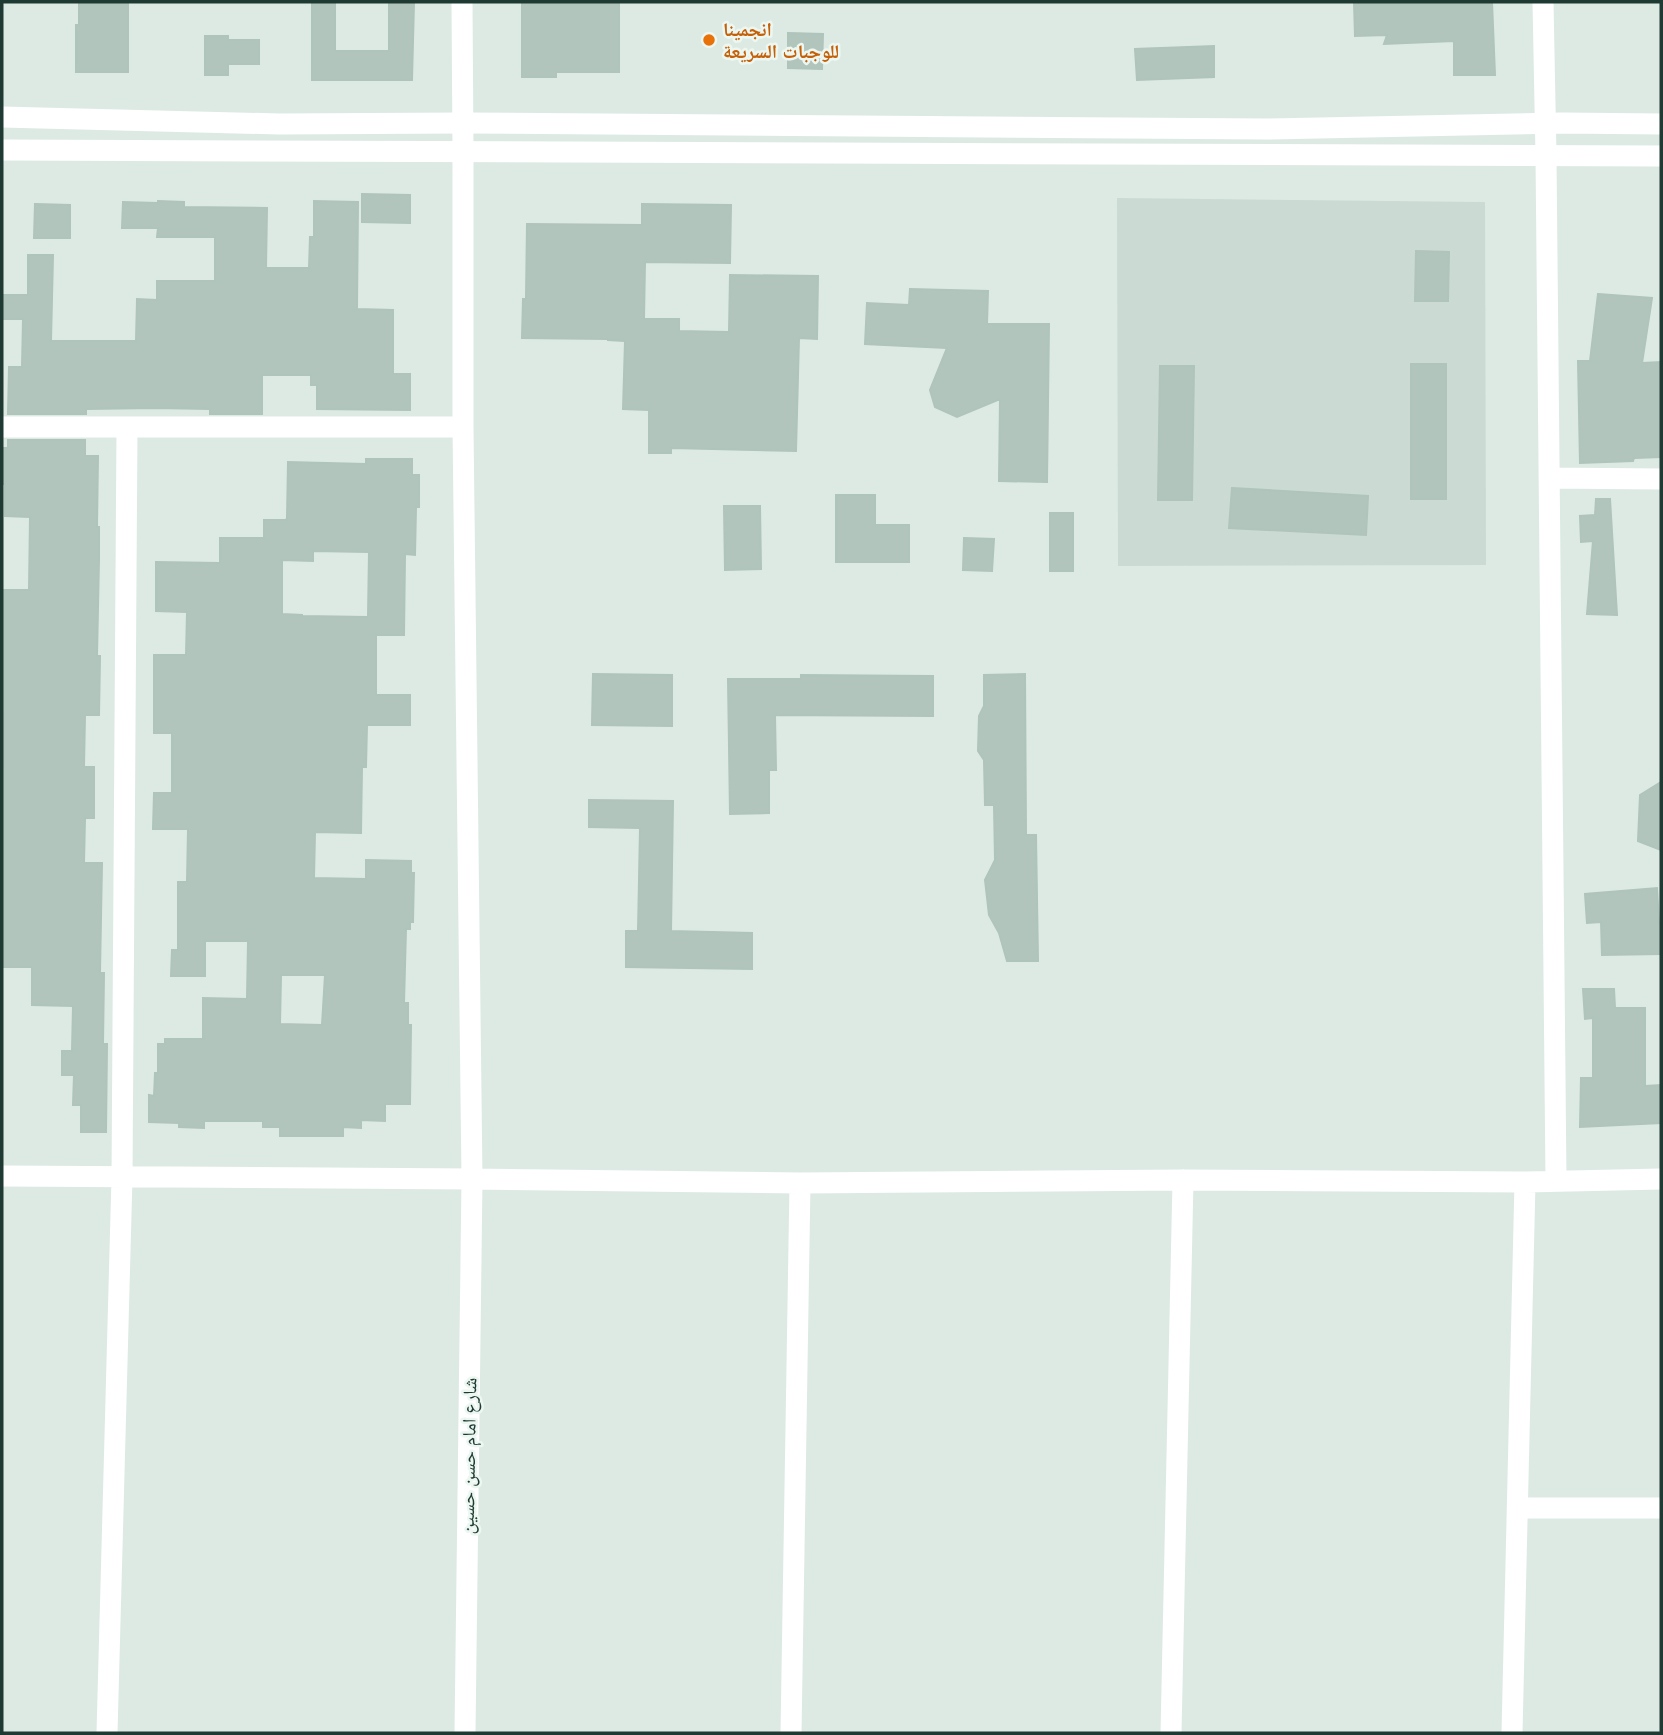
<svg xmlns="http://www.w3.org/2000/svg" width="1663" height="1735" viewBox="0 0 1663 1735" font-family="Montserrat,'Noto Naskh Arabic',sans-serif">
<rect width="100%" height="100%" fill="#ddeae4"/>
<path fill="#cbdad3" d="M 1117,198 L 1485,202 L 1486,565 L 1118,566 Z"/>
<path fill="#b2c5bd" stroke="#afc4bb" stroke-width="2" fill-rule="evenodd" d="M 79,2 L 128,2 L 128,72 L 76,72 L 76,25 L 79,25 Z
M 312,2 L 335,2 L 335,51 L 389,51 L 389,2 L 414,2 L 412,80 L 312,80 Z
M 522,2 L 619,2 L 619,72 L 556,72 L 556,77 L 522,77 Z
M 1354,2 L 1492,2 L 1495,75 L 1454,75 L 1454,41 L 1384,44 L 1387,35 L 1355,36 Z
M 788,33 L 823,34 L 822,69 L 788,68 Z
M 205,36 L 228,36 L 228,40 L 259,40 L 259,64 L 228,64 L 228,75 L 205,75 Z
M 1214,46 L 1214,77 L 1137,80 L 1135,49 Z
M 362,194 L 410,195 L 410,223 L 362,222 Z
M 158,201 L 184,202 L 184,207 L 267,208 L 266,268 L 309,268 L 310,237 L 314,237 L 314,201 L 358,202 L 357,309 L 393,310 L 393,374 L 410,374 L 410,410 L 317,409 L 317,385 L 311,385 L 311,375 L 262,375 L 262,414 L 210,414 L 210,409 L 155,408 L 86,409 L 86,414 L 8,414 L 9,367 L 22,367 L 23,319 L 2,319 L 2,295 L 28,295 L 28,255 L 53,255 L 51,341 L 136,341 L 137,299 L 157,300 L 157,281 L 215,281 L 215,237 L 157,237 L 158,228 L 122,228 L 123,202 L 158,203 Z
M 35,204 L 70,205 L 70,238 L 34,238 Z
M 642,204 L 731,205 L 730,263 L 645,262 L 644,319 L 679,319 L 679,331 L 729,332 L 730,275 L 818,276 L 817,339 L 799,338 L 796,451 L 671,448 L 671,453 L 649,453 L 649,410 L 623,409 L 625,341 L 608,340 L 608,339 L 522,338 L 523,299 L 526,299 L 527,224 L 642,225 Z
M 1416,251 L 1449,252 L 1448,301 L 1415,301 Z
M 910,289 L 988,291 L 987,324 L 1049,324 L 1047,482 L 999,481 L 1000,399 L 957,417 L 935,407 L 930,390 L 947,348 L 865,344 L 867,303 L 909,305 Z
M 1598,294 L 1652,298 L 1642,363 L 1661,362 L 1661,457 L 1634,458 L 1633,461 L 1580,463 L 1578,361 L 1590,361 Z
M 1411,364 L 1446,364 L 1446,499 L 1411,499 Z
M 1160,366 L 1194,366 L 1192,500 L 1158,500 Z
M 8,440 L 85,440 L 85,456 L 98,456 L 97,527 L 99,527 L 99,559 L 97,656 L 100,656 L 99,715 L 85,715 L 84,767 L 94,767 L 94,818 L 85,818 L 84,863 L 102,863 L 100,973 L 104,973 L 103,1044 L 107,1044 L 106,1132 L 81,1132 L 81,1105 L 73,1105 L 74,1075 L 62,1075 L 62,1051 L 72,1051 L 73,1006 L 32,1005 L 32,967 L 2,967 L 2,767 L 4,767 L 4,714 L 2,714 L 2,590 L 29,590 L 30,517 L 5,516 L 5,484 L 2,484 L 2,448 L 8,448 Z
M 366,459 L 412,459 L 412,475 L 419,475 L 419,507 L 416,507 L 415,555 L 405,554 L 404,635 L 376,635 L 376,695 L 410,695 L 410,725 L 367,725 L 366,767 L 362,767 L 361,833 L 315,832 L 314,878 L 366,879 L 366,860 L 411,861 L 411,873 L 414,873 L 413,922 L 410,922 L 410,929 L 406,929 L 404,1003 L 408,1003 L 408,1025 L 411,1025 L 410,1104 L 385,1104 L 385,1121 L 361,1120 L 361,1128 L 343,1127 L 343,1136 L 280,1136 L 280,1127 L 263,1127 L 263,1121 L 204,1121 L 204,1128 L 179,1127 L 179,1123 L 149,1122 L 149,1095 L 154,1096 L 155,1073 L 158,1073 L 158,1044 L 165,1044 L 165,1039 L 203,1039 L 203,998 L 247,999 L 248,941 L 205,941 L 205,976 L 171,976 L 172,950 L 178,950 L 178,882 L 187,882 L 188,829 L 153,829 L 154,793 L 172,793 L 172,733 L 154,733 L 154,655 L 186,655 L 187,612 L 156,611 L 156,562 L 220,563 L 220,538 L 264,538 L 264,520 L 286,520 L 287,518 L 288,462 L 366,464 ZM 313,551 L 369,552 L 368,617 L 302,616 L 302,615 L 282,614 L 282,560 L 313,561 ZM 281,975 L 325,975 L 322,1025 L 280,1024 Z
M 1232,488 L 1368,496 L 1366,535 L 1229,528 Z
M 836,495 L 875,495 L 875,525 L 909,525 L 909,562 L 836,562 Z
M 1596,499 L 1610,499 L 1617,615 L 1587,614 L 1593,541 L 1581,542 L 1580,516 L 1595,515 Z
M 724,506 L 760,506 L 761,569 L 725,570 Z
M 1050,513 L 1073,513 L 1073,571 L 1050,571 Z
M 964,538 L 994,539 L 992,571 L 963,570 Z
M 593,674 L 672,675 L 672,726 L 592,725 Z
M 1025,674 L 1026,835 L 1036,835 L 1038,961 L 1007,961 L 999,933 L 989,915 L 985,880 L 995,860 L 994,805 L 985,805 L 984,760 L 978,751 L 979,716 L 984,706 L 984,675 Z
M 801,675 L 933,676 L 933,716 L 775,715 L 776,770 L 769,770 L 769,813 L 730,814 L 728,679 L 801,679 Z
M 1661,782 L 1661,850 L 1638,841 L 1640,795 Z
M 589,800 L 673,801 L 671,931 L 752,933 L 752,969 L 626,967 L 626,931 L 638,931 L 640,828 L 589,827 Z
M 1657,888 L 1659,923 L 1661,923 L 1661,954 L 1602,955 L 1601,922 L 1587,923 L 1585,894 Z
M 1583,989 L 1614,989 L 1615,1008 L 1645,1008 L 1645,1086 L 1661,1085 L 1661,1123 L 1580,1127 L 1581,1078 L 1593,1078 L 1593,1018 L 1585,1019 Z"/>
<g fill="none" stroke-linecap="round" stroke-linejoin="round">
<path stroke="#fff" stroke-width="21" d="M 462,2 L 463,151 L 463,427 L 472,1179 L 465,1733
M 1543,2 L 1546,156 L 1556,1180
M 2,427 L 463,427
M 1549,478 L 1661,479
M 2,1176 L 472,1179 L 800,1183 L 1183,1180 L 1525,1182 L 1661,1179
M 1518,1508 L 1661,1508
M 107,1733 L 122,1177 L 127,427
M 791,1733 L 800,1183
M 1171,1733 L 1183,1180
M 1512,1733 L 1525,1182"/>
<path stroke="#fff" stroke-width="21" d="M 2,117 L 279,124 L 463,123 L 1266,129 L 1562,123 L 1661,124
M 2,150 L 1661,156"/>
</g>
<circle fill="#e8710a" stroke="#edf7f2" stroke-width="2.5" cx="709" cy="40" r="7"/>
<g text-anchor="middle" stroke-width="5" stroke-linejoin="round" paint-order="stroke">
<g font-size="19" font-weight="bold" fill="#c56008" stroke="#edf7f2" text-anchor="start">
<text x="723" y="36">انجمينا<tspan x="723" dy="22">للوجبات السريعة</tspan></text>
</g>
<g font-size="19" fill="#1e3a32" stroke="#edf7f2">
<text transform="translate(468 1456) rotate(-89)" y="7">شارع امام حسن حسين</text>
</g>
</g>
<rect width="1663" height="1735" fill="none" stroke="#1e3a32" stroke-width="7"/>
</svg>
